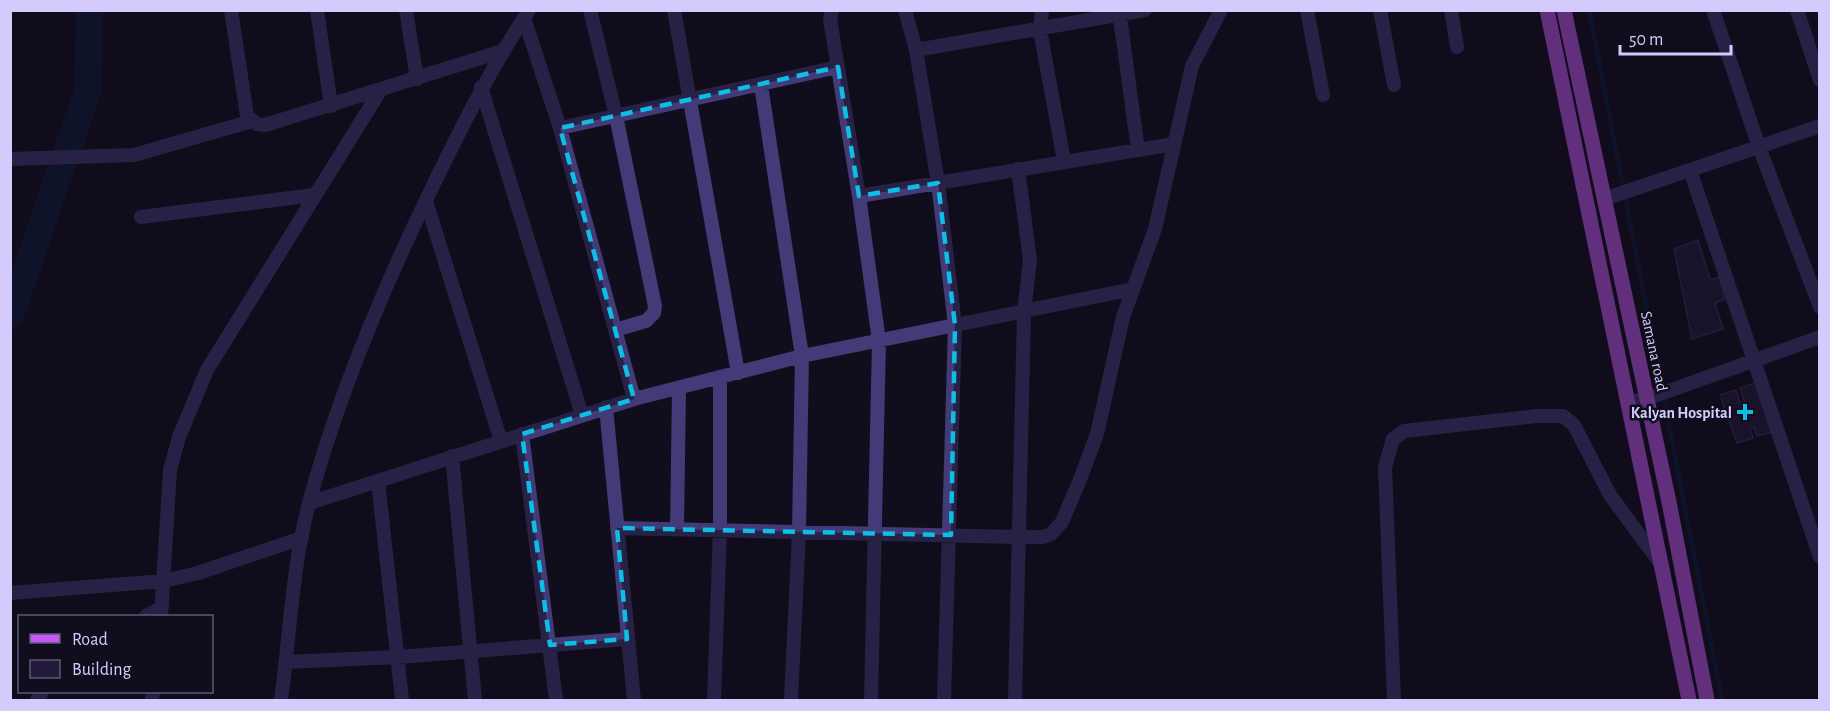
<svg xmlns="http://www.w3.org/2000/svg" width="1830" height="711" viewBox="0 0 1830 711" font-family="'Alegreya Sans',sans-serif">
<rect width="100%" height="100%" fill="#100d1c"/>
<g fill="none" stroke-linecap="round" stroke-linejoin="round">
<path stroke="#0d1b3a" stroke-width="4.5" d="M 1589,10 L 1722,700"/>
<path stroke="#0d1b3a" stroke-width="27" d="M 10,317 L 88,90 L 89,10"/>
</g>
<path fill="#231a3c" stroke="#3d2d66" stroke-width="1.5" d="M 1698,240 L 1710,280 L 1719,277 L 1725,299 L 1715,303 L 1723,329 L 1692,339 L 1674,249 Z
M 1755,383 L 1772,432 L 1757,436 L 1754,427 L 1750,428 L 1753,438 L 1737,443 L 1720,395 L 1736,390 L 1741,405 L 1745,403 L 1740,388 Z"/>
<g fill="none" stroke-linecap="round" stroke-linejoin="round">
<path stroke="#423b78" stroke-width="14" d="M 231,10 L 247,116 L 257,124 L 265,125 L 503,51
M 317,10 L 331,106
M 406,10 L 417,79
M 590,10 L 616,116 L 655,306 L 654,313 L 646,321 L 615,330
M 674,10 L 738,373
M 832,10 L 830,19 L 859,196 L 879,341 L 871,700
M 905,10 L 916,50 L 938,183 L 955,325 L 944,700
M 1042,10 L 1040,30 L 1064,161
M 1119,10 L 1138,150
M 1307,10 L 1323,95
M 1380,10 L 1394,85
M 1451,10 L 1457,47
M 1713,10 L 1759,147 L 1820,307
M 1797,10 L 1820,80
M 524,18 L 560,128 L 634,399
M 916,50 L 1145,10
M 761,85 L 802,356 L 799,531 L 791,700
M 481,87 L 582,415
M 560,128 L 838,67
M 10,159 L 134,155 L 252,121
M 1690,170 L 1820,557
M 859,196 L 1174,144
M 1604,199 L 1820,126
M 426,201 L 501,441
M 141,217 L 314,195
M 1629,402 L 1646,399 L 1820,337
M 606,407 L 634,700
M 522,434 L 556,700
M 452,456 L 475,700
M 378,481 L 402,700
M 309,503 L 634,399 L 802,356 L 1133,289
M 617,528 L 1019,537 L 1043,537 L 1051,534 L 1062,522 L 1079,482 L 1097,434 L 1123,317 L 1155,229 L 1192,66 L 1221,10
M 677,529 L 679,388
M 10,593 L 164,581 L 198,573 L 302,538
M 146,616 L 162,607
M 161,616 L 170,470 L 179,437 L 207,370 L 380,91
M 286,662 L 398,657 L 627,639
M 37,700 L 42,692
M 152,700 L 153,692
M 281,700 C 290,635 292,567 309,503 C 337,398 380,296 427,198 C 458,134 489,71 529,10
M 714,700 L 720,529 L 720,378
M 1015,700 L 1024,313 L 1030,260 L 1018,169
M 1394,700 L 1385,467 L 1393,439 L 1404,431 L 1537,416 L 1563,416 L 1574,425 L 1610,495 L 1661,564"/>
<path stroke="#c659f4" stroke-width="15" d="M 1547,10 L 1689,700
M 1564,10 L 1669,502 L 1707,700"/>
</g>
<path d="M0 0H1830V711H0ZM 838,67 L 859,196 L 938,183 L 955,325 L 951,535 L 617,528 L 627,639 L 550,645 L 522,434 L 634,399 L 560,128 Z" fill="#100d1c" fill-opacity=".55" fill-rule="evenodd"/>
<path fill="none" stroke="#0fbee4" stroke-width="4.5" stroke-dasharray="12 8" stroke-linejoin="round" d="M 838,67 L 859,196 L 938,183 L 955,325 L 951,535 L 617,528 L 627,639 L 550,645 L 522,434 L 634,399 L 560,128 Z"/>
<path fill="#0fbee4" stroke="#100d1c" stroke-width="2" d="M1742 403h6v6h6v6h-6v6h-6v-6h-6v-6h6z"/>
<g text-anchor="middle" stroke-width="5" stroke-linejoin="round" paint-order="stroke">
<g font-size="16" fill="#d4cbfc" stroke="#100d1c">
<text transform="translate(1655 351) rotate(78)" y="6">Samana road</text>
</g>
<g font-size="16" font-weight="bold" fill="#d4cbfc" stroke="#100d1c" text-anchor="end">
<text x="1732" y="418">Kalyan Hospital</text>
</g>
</g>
<rect width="1830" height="711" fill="none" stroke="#d4cbfc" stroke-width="24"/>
<rect x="18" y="615" width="195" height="78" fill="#100d1c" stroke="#5e5976" stroke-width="1.5"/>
<rect x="30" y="634" width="30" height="9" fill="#c659f4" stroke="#5e5976" stroke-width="1.5"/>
<text x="72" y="645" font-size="18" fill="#d4cbfc">Road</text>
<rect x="30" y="660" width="30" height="18" fill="#231a3c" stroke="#5e5976" stroke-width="1.5"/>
<text x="72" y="675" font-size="18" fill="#d4cbfc">Building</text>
<path d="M1620 45v9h111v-9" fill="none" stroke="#d4cbfc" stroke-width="3"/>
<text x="1629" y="45" font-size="18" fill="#d4cbfc" stroke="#100d1c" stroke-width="4.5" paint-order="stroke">50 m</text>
</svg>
